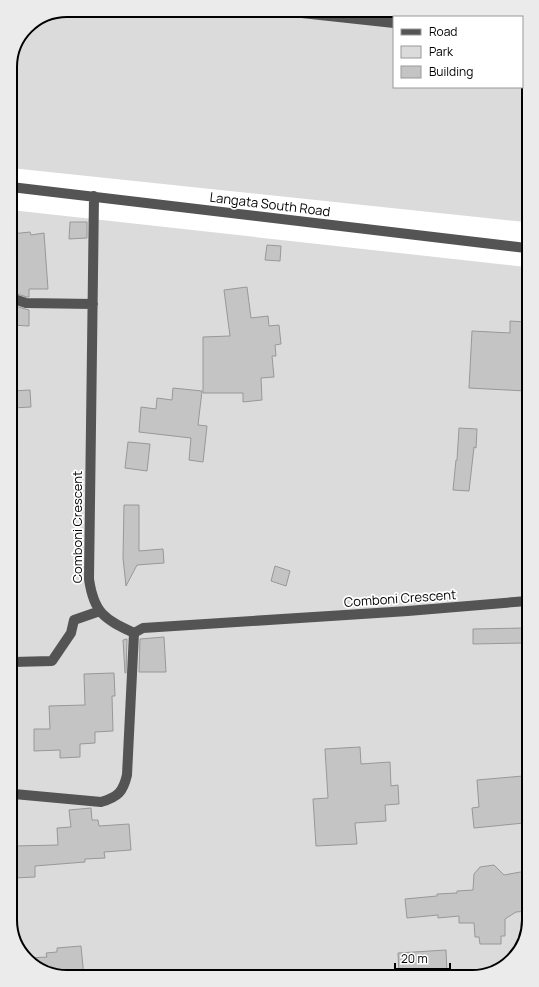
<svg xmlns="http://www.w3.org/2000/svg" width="539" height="987" viewBox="0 0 539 987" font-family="Manrope,sans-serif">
<rect width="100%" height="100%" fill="#fff"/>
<path fill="#dbdbdb" d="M 68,10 L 475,10 L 495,17 L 394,17 L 394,87 L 522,87 L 522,42 L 525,45 L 525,222 L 11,168 L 10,64 L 27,27 Z
M 11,210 L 526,267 L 529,923 L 519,952 L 494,973 L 64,977 L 35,967 L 14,942 Z"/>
<path fill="#c4c4c4" stroke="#989898" d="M 70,222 L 87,222 L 87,238 L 69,239 Z
M 30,232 L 31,235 L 44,233 L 48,289 L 29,289 L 29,297 L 27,297 L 11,292 L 11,234 Z
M 267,245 L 281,246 L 280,261 L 265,260 Z
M 247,287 L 251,318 L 268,316 L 269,326 L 279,325 L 281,344 L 275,345 L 276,356 L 272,356 L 274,377 L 261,378 L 262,400 L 243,402 L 243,393 L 203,393 L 203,337 L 230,336 L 224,290 Z
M 11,305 L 29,310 L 29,326 L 11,325 Z
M 510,321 L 526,322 L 526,391 L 469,388 L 472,331 L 510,333 Z
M 173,388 L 202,391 L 198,425 L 207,426 L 203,462 L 189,460 L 191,438 L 139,432 L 141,407 L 156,409 L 157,398 L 172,400 Z
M 30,390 L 31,407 L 12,408 L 12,391 Z
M 459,428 L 477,429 L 476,448 L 474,447 L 469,491 L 453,490 L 456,460 L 457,460 Z
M 128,442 L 150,444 L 147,471 L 125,468 Z
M 124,505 L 139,505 L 139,551 L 163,549 L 164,563 L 137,565 L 126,586 L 123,558 Z
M 275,566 L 290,571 L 286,586 L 271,581 Z
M 525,628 L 525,643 L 473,644 L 473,629 Z
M 164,637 L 166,672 L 139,672 L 140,639 Z
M 127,639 L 126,673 L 125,673 L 123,640 Z
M 114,673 L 115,696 L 112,696 L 113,731 L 95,732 L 95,743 L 80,744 L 80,757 L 60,758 L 60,750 L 34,751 L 34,729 L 50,729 L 49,706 L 85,705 L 84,674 Z
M 360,747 L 361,764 L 390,762 L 391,786 L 398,785 L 399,804 L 385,805 L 386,821 L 355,823 L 357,844 L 316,846 L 313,799 L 328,798 L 325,749 Z
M 523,776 L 526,796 L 522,797 L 524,823 L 474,828 L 472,808 L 479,807 L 477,780 Z
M 91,808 L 92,820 L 98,820 L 99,826 L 129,824 L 131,850 L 104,852 L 105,858 L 85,859 L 85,862 L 35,866 L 35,877 L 14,878 L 14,846 L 58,845 L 57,828 L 71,827 L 69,810 Z
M 494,865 L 504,875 L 526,871 L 529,886 L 529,911 L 516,912 L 505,919 L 505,936 L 501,936 L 501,944 L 480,944 L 479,937 L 475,937 L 474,923 L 459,923 L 459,916 L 438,918 L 438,915 L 407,918 L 405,899 L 437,896 L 437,894 L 457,893 L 457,891 L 473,890 L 474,874 L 480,867 Z
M 81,946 L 84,977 L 64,977 L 35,967 L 28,958 L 47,957 L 46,953 L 57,952 L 57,948 Z
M 446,950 L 447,973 L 399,974 L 398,953 Z"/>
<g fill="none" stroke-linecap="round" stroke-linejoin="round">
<path stroke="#545454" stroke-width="10" d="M 274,10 L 394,23
M 11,187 L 526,248
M 94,196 L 89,579 C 94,614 105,619 134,633 L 143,628 L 408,611 L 527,601
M 11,298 L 26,303 L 93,304
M 13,662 L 52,661 L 71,633 L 74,620 L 100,611
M 14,794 L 101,802 C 118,797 123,792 127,775 L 134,633"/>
</g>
<g text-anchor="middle" stroke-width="3.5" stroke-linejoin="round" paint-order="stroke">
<g font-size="13" fill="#000" stroke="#fff">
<text transform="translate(270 204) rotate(7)" y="5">Langata South Road</text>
<text transform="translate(77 527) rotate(-90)" y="5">Comboni Crescent</text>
<text transform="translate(400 598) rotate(-4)" y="5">Comboni Crescent</text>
</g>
</g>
<path d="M0 0H539V987H0ZM67 17H472A50 50 0 0 1 522 67V920A50 50 0 0 1 472 970H67A50 50 0 0 1 17 920V67A50 50 0 0 1 67 17Z" fill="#ebebeb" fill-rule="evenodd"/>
<path fill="none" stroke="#000" stroke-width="2" d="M67 17H472A50 50 0 0 1 522 67V920A50 50 0 0 1 472 970H67A50 50 0 0 1 17 920V67A50 50 0 0 1 67 17Z"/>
<rect x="393" y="16" width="130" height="72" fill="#ffffff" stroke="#999999"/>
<rect x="401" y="29" width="20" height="6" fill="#545454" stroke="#999999"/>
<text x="429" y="36" font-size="12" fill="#000000">Road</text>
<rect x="401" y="46" width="20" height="12" fill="#dbdbdb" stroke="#999999"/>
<text x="429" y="56" font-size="12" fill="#000000">Park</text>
<rect x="401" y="66" width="20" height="12" fill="#c4c4c4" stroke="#999999"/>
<text x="429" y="76" font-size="12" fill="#000000">Building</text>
<path d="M395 963v6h55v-6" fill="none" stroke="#000000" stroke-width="2"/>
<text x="401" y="963" font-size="12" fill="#000000" stroke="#ffffff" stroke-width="3" paint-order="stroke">20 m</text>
</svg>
